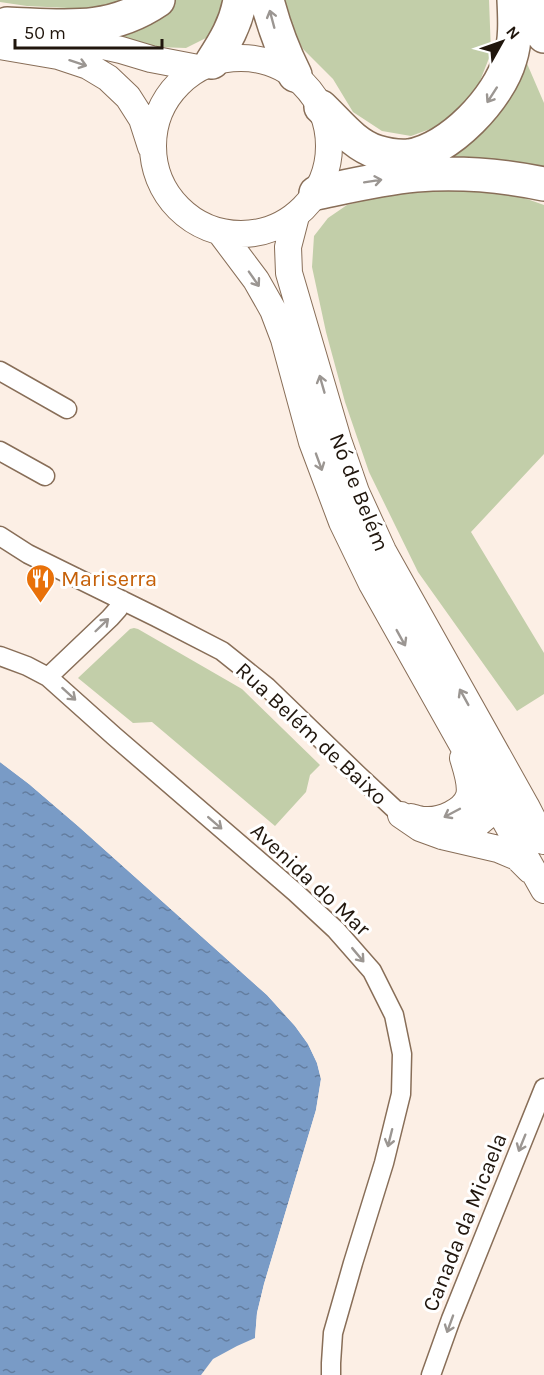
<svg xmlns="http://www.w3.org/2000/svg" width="544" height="1375" viewBox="0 0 544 1375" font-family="Karla,sans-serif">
<defs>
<pattern id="water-ripples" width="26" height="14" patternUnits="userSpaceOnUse" patternTransform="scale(1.5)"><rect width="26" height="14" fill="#799bc6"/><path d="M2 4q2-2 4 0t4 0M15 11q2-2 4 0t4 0" fill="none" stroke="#637d9f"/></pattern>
</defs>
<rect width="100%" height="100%" fill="#fcefe5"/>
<path fill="#c2cea9" d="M 0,0 L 123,0 L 88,9 L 27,6 L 0,2 Z
M 175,0 L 227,0 L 210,36 L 186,48 L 157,47 L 112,33 L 166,8 Z
M 285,0 L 489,0 L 491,53 L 476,91 L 444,124 L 411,136 L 382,131 L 353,112 L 333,79 L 303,49 L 287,18 Z
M 519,45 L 544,103 L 544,174 L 471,163 L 444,156 Z
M 452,190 L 510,193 L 544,205 L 544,454 L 471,532 L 544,653 L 544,694 L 517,711 L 418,572 L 369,472 L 345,402 L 326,332 L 312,267 L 314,236 L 328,218 L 347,205 L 386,195 Z
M 134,628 L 138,629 L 242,689 L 320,765 L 310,775 L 306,792 L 275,826 L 152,722 L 133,723 L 78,678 L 130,629 Z"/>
<path fill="url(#water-ripples)" d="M 0,762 L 29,784 L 78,826 L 267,995 L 295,1026 L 308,1044 L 317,1063 L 321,1079 L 316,1110 L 264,1284 L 257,1313 L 255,1338 L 237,1346 L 213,1359 L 201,1375 L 0,1375 Z"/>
<path fill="#fcefe5" d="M 0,759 L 31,782 L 80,824 L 269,993 L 297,1024 L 310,1043 L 319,1062 L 324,1079 L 319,1110 L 266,1285 L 260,1314 L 258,1339 L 256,1341 L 255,1338 L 257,1313 L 264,1284 L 316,1110 L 321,1079 L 317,1063 L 308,1044 L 295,1026 L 267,995 L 78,826 L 29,784 L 0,762 Z"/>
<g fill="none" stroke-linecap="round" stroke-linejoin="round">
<defs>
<path id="street" d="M 0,371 L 67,409
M 0,451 L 45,476
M 0,536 L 28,554 L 156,617 L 222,651 L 267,687 L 357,774 L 401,815
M 0,656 L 27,666 L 48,677 L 114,736 L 295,892 L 336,930 L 372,971 L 394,1015 L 402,1054 L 401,1094 L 384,1163 L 353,1263 L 333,1333 L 331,1363 L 331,1375
M 48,677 L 110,618 L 118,609 L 122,600
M 431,1375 L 451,1319 L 544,1088"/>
<path id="secondary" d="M 50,34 L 121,50 L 151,59 L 198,68
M 0,46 L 58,56 L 88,66 L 108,78 L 128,97 L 142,119 L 151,147
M153 146a88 88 0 1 1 176 0a88 88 0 1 1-176 0Z
M 296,216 L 288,247 L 289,273 L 338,440 L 356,492 L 383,551 L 526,806 L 544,841
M 220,232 L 256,280 L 273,310 L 284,339 L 312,442 L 342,522 L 372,584 L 544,890
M 401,815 L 420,828 L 442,836 L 498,849 L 517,857 L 530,870
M 411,817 C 415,818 420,820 425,820 C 440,821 464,812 469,796 C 472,785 466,768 463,758
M 442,836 C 474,828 490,823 500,789"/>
<path id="highway" d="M 267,0 C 274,27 283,51 295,75
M 532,0 L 536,17 L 544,36
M 7,24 C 63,26 108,34 158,0
M 212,62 C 225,42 236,24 240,0
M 321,107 C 338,123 354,145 377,152 C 387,155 398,157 409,156 C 450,150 499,98 510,59 C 516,41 515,19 514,0
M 316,193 C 349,186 382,178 416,175 C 459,172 502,175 544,184"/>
</defs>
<use href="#street" stroke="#886e58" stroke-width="21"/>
<use href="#secondary" stroke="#886e58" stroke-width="28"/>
<use href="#highway" stroke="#886e58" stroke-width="36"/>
<use href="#street" stroke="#fff" stroke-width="18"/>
<use href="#secondary" stroke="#fff" stroke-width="26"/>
<use href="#highway" stroke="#fff" stroke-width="33"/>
</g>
<defs><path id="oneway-shaft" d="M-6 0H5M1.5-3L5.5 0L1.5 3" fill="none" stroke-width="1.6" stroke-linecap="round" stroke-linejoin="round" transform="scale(1.5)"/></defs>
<g stroke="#9b9692">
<use href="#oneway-shaft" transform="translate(272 19) rotate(-105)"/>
<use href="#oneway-shaft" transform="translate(78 63) rotate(18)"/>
<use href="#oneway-shaft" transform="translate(492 95) rotate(123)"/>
<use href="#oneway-shaft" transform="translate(373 181) rotate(-9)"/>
<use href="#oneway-shaft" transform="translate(254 279) rotate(55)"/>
<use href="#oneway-shaft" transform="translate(322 384) rotate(-106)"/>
<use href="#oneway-shaft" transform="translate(319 462) rotate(70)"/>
<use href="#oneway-shaft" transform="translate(102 625) rotate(-44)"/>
<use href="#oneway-shaft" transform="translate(401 638) rotate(61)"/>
<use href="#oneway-shaft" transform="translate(69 694) rotate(42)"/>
<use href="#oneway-shaft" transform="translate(464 697) rotate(-119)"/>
<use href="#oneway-shaft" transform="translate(452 813) rotate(152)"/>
<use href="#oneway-shaft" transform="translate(215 823) rotate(41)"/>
<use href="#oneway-shaft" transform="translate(358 955) rotate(50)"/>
<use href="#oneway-shaft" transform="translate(390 1138) rotate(104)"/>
<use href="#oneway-shaft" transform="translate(522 1143) rotate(112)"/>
<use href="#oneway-shaft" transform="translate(450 1324) rotate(110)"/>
</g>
<defs>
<symbol id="restaurant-pin" viewBox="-11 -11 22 30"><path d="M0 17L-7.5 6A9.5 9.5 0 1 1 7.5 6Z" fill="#e8710a" stroke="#fff"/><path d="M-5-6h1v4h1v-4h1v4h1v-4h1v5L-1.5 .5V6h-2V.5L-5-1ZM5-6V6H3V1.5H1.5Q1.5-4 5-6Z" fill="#fff"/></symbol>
</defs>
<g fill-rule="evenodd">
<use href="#restaurant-pin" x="24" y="562" width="33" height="45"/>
</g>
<g text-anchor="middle" stroke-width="6" stroke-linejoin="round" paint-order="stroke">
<g font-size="22" fill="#20160d" stroke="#fff">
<text transform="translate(360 492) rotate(68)" y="8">Nó de Belém</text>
<text transform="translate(312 733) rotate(43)" y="8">Rua Belém de Baixo</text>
<text transform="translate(311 879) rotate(43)" y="8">Avenida do Mar</text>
<text transform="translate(464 1222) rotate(-68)" y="8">Canada da Micaela</text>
</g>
<g font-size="22" fill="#c56008" stroke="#fff" text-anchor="start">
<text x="61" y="586">Mariserra</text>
</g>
</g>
<g transform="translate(502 42) rotate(50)" stroke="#ffffff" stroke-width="4.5" paint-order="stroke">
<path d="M0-4.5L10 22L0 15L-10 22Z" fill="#20160d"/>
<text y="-9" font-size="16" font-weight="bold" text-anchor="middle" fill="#20160d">N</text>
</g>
<path d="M15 39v9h147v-9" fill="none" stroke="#20160d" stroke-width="3"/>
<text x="24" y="39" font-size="18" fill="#20160d" stroke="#ffffff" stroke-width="4.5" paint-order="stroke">50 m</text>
</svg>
